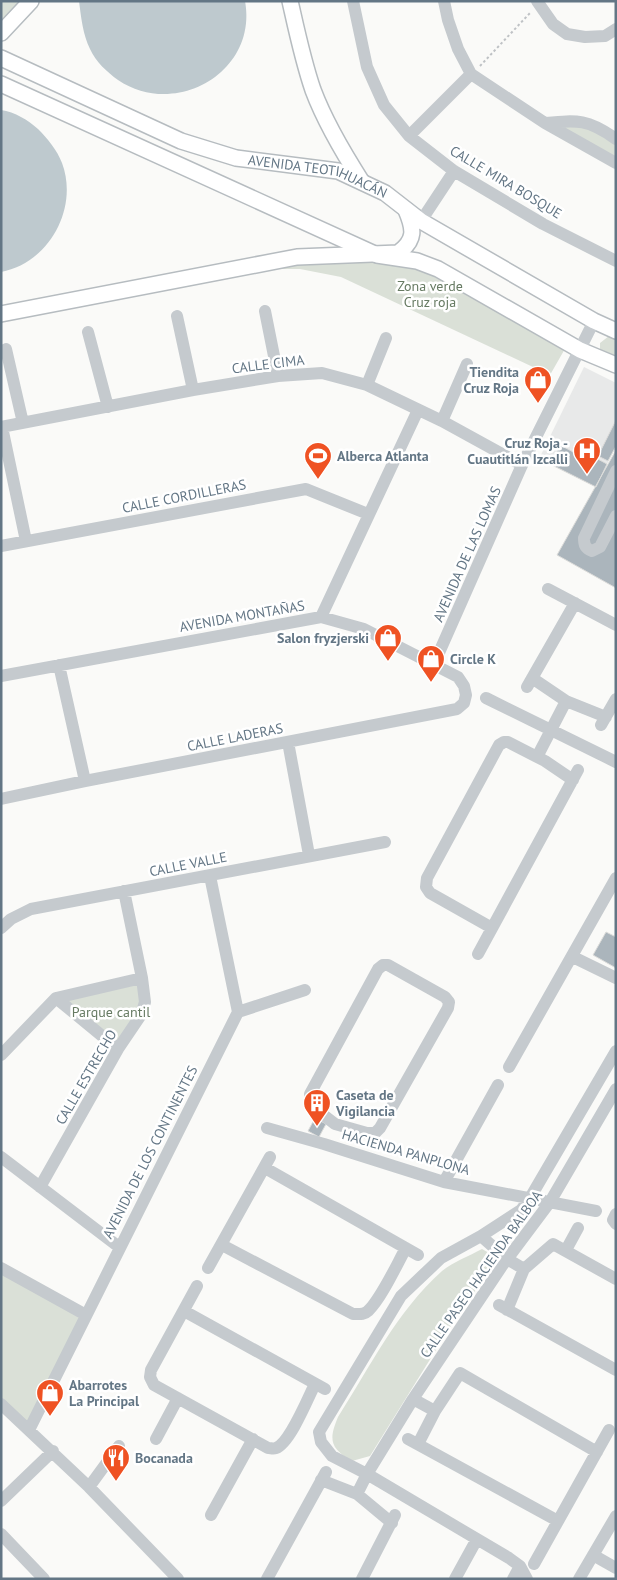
<svg xmlns="http://www.w3.org/2000/svg" width="617" height="1580" viewBox="0 0 617 1580" font-family="'PT Sans',sans-serif">
<rect width="100%" height="100%" fill="#fafaf8"/>
<path fill="#e8e9e9" d="M 584,367 L 616,383 L 616,446 L 596,487 L 539,459 Z"/>
<path fill="#dae0d7" d="M 1,1 L 28,1 L 1,30 Z
M 573,122 L 616,141 L 616,160 L 552,124 Z
M 377,255 L 417,269 L 438,273 L 566,347 L 550,375 L 341,277 L 300,269 L 281,269 L 289,263 Z
M 609,336 L 616,338 L 616,360 L 606,355 L 600,349 L 600,343 Z
M 140,984 L 141,1002 L 117,1045 L 64,1001 Z
M 482,1249 L 489,1253 L 494,1260 L 491,1268 L 452,1324 L 370,1456 L 352,1461 C 329,1448 329,1439 338,1417 C 370,1367 397,1311 442,1271 C 453,1262 469,1256 482,1249 Z
M 1,1272 L 83,1318 L 29,1424 L 1,1398 Z"/>
<path fill="#bec9ce" d="M 79,1 L 245,1 C 258,72 176,119 118,80 C 107,72 96,62 90,49 C 83,35 81,17 79,1 Z
M 1,110 C 15,112 28,120 38,129 C 48,139 57,150 62,163 C 79,208 49,263 1,272 Z"/>
<path fill="#abb5bc" stroke="#dcdcda" d="M 616,420 L 616,446 L 608,461 L 598,456 Z
M 560,445 L 579,455 L 581,450 L 607,464 L 596,487 L 550,464 Z
M 616,450 L 616,588 L 557,555 Z
M 606,932 L 616,937 L 616,968 L 593,955 Z
M 315,1118 L 326,1124 L 319,1137 L 308,1131 Z"/>
<g fill="none" stroke-linecap="round" stroke-linejoin="round">
<defs>
<g id="major">
<path d="M 290,1 C 297,32 303,61 313,90 C 325,122 344,154 362,182"/>
<path d="M 1,33 L 31,1"/>
<path id="s1" d="M 1,58 L 181,141 L 236,158 L 338,171 L 385,193 L 421,221 L 594,321 L 616,331"/>
<path d="M 1,84 L 377,255 L 417,261 L 438,269 L 580,350 L 616,365"/>
<path d="M 1,314 L 297,257 L 398,253 C 416,240 414,229 406,210"/>
</g>
</defs>
<use href="#major" stroke="#b6bcc0" stroke-width="18"/>
<path stroke="#bfc2c5" stroke-width="2" stroke-dasharray="2.5 2.5" stroke-linecap="butt" d="M 480,66 L 530,13"/>
<path stroke="#c5cace" stroke-width="12" d="M 353,1 L 367,67 L 384,105 L 409,136 L 454,171 L 543,224 L 616,261
M 444,1 L 448,20 L 458,49 L 471,74 L 545,123 L 616,163
M 537,1 L 553,24 L 567,34 L 585,37 L 605,36 L 616,29
M 545,123 C 578,120 588,119 616,139
M 409,136 L 471,74
M 421,221 L 454,171
M 265,311 L 278,376
M 177,316 L 193,390
M 88,332 L 108,407
M 6,349 L 23,423
M 367,385 L 386,338
M 442,421 L 467,364
M 1,427 L 193,390 L 278,376 L 322,373 L 367,385 L 442,421 L 522,465
M 2,427 L 26,541
M 616,471 L 584,538 C 584,545 585,548 592,551 L 600,547 L 616,516
M 1,546 L 306,489 L 368,514
M 548,589 L 616,625
M 321,617 L 418,410
M 434,664 L 522,465 L 594,321
M 59,665 L 85,781
M 1,676 L 321,617 L 364,629 L 458,677 L 464,686 L 466,695 L 464,703 L 457,709 L 85,781 L 1,799
M 532,678 L 566,701 L 606,717
M 527,687 L 575,603
M 486,698 L 616,762
M 601,725 L 616,699
M 288,742 L 309,855
M 537,757 L 566,701
M 1,928 L 11,919 L 31,909 L 385,842
M 492,928 L 430,893 L 426,887 L 427,878 L 499,745 L 504,742 L 508,742 L 545,761 L 573,780
M 478,954 L 578,770
M 573,957 L 616,978
M 383,965 L 388,965 L 445,997 L 449,1002 L 448,1008 L 380,1128 L 375,1133 L 367,1133 L 335,1124 L 313,1107 L 310,1101 L 310,1094 L 378,969 Z
M 56,998 L 118,1049
M 238,1012 L 305,990
M 1,1055 L 56,998 L 142,978
M 509,1067 L 616,878
M 267,1128 L 324,1144 L 444,1182 L 596,1211
M 1,1157 L 119,1247
M 265,1168 L 418,1255
M 444,1182 L 498,1085
M 40,1187 L 118,1049 L 141,1015 L 145,1002 L 142,978 L 124,891
M 616,1214 L 613,1220 L 616,1224
M 481,1236 L 507,1259 L 524,1269
M 222,1245 L 353,1314 C 359,1314 364,1315 368,1311 C 381,1299 397,1264 406,1248
M 566,1250 L 578,1228
M 1,1268 L 86,1315
M 208,1268 L 270,1157
M 197,1286 L 151,1370 L 150,1377 L 154,1385 L 268,1448 C 271,1448 273,1449 276,1448 C 290,1443 308,1398 315,1384
M 499,1305 L 616,1370
M 507,1310 L 524,1269 L 553,1244 L 616,1279
M 184,1311 L 325,1389
M 413,1399 L 435,1411
M 1,1404 L 89,1487 L 178,1579
M 29,1430 L 238,1012 L 210,876
M 319,1432 L 401,1296 L 441,1258 L 481,1236 L 521,1210 L 530,1198 L 616,1051
M 319,1432 L 321,1442 L 332,1456 L 367,1474 L 509,1558 L 520,1566 L 527,1579
M 156,1439 L 178,1398
M 408,1439 L 558,1521
M 418,1444 L 435,1411 L 460,1373 L 597,1452
M 321,1480 L 357,1494 L 392,1523
M 89,1487 L 119,1446
M 357,1494 L 367,1474 L 413,1399 L 502,1266 L 550,1202 L 616,1089
M 1,1501 L 53,1451
M 211,1515 L 253,1439
M 1,1534 L 44,1579
M 593,1555 L 616,1568
M 534,1564 L 609,1430
M 267,1579 L 326,1472
M 362,1579 L 395,1515
M 455,1579 L 477,1539
M 513,1579 L 520,1566
M 579,1579 L 616,1516"/>
<use href="#major" stroke="#fff" stroke-width="15"/>
</g>
<defs>
<symbol id="shop-pin" viewBox="-11 -11 22 30"><path d="M0 17L-7.5 6A9.5 9.5 0 1 1 7.5 6Z" fill="#ef5223" stroke="#fff"/><path d="M-5-2.5h2.3a2.7 3.5 0 0 1 5.4 0H5L5.5 6h-11ZM-1.5-2.5h3a1.5 2.3 0 0 0-3 0Z" fill="#fff"/></symbol>
<symbol id="hospital-pin" viewBox="-11 -11 22 30"><path d="M0 17L-7.5 6A9.5 9.5 0 1 1 7.5 6Z" fill="#ef5223" stroke="#fff"/><path d="M-5-5h3v3.5h4V-5h3V5h-3V1.5h-4V5h-3Z" fill="#fff"/></symbol>
<symbol id="stadium-pin" viewBox="-11 -11 22 30"><path d="M0 17L-7.5 6A9.5 9.5 0 1 1 7.5 6Z" fill="#ef5223" stroke="#fff"/><path d="M0-5a6.5 5 0 1 0 0 10a6.5 5 0 1 0 0-10ZM-3.5-1.8h7v3.6h-7Z" fill="#fff"/></symbol>
<symbol id="building-pin" viewBox="-11 -11 22 30"><path d="M0 17L-7.5 6A9.5 9.5 0 1 1 7.5 6Z" fill="#ef5223" stroke="#fff"/><path d="M-4-6H4V6H1V3H-1V6H-4ZM-2.5-4.3h1.7v1.8h-1.7ZM.8-4.3h1.7v1.8H.8ZM-2.5-1h1.7V.8h-1.7ZM.8-1h1.7V.8H.8Z" fill="#fff"/></symbol>
<symbol id="restaurant-pin" viewBox="-11 -11 22 30"><path d="M0 17L-7.5 6A9.5 9.5 0 1 1 7.5 6Z" fill="#ef5223" stroke="#fff"/><path d="M-5-6h1v4h1v-4h1v4h1v-4h1v5L-1.5 .5V6h-2V.5L-5-1ZM5-6V6H3V1.5H1.5Q1.5-4 5-6Z" fill="#fff"/></symbol>
</defs>
<g fill-rule="evenodd">
<use href="#shop-pin" x="522" y="364" width="32" height="43"/>
<use href="#hospital-pin" x="571" y="435" width="32" height="43"/>
<use href="#stadium-pin" x="302" y="440" width="32" height="43"/>
<use href="#shop-pin" x="372" y="622" width="32" height="43"/>
<use href="#shop-pin" x="415" y="643" width="32" height="43"/>
<use href="#building-pin" x="301" y="1087" width="32" height="43"/>
<use href="#shop-pin" x="34" y="1377" width="32" height="43"/>
<use href="#restaurant-pin" x="100" y="1442" width="32" height="43"/>
</g>
<g text-anchor="middle" stroke-width="5" stroke-linejoin="round" paint-order="stroke">
<g font-size="14" fill="#637685" stroke="#fff">
<text dy="5" stroke="none"><textPath href="#s1" startOffset="340">AVENIDA TEOTIHUACÁN</textPath></text>
<text transform="translate(506 182) rotate(31)" y="5">CALLE MIRA BOSQUE</text>
<text transform="translate(268 364) rotate(-7)" y="5">CALLE CIMA</text>
<text transform="translate(184 496) rotate(-11)" y="5">CALLE CORDILLERAS</text>
<text transform="translate(467 554) rotate(-66)" y="5">AVENIDA DE LAS LOMAS</text>
<text transform="translate(242 616) rotate(-10)" y="5">AVENIDA MONTAÑAS</text>
<text transform="translate(235 737) rotate(-11)" y="5">CALLE LADERAS</text>
<text transform="translate(188 864) rotate(-11)" y="5">CALLE VALLE</text>
<text transform="translate(86 1077) rotate(-60)" y="5">CALLE ESTRECHO</text>
<text transform="translate(150 1152) rotate(-63)" y="5">AVENIDA DE LOS CONTINENTES</text>
<text transform="translate(406 1152) rotate(16)" y="5">HACIENDA PANPLONA</text>
<text transform="translate(481 1274) rotate(-55)" y="5">CALLE PASEO HACIENDA BALBOA</text>
</g>
<g font-size="14" fill="#677b63" stroke="#fff">
<text x="430" y="291">Zona verde<tspan x="430" dy="16">Cruz roja</tspan></text>
<text x="111" y="1017">Parque cantil</text>
</g>
<g font-size="14" font-weight="bold" fill="#637685" stroke="#fff" text-anchor="start">
<text x="519" y="377" text-anchor="end">Tiendita<tspan x="519" dy="16">Cruz Roja</tspan></text>
<text x="568" y="448" text-anchor="end">Cruz Roja -<tspan x="568" dy="16">Cuautitlán Izcalli</tspan></text>
<text x="337" y="461">Alberca Atlanta</text>
<text x="369" y="643" text-anchor="end">Salon fryzjerski</text>
<text x="450" y="664">Circle K</text>
<text x="336" y="1100">Caseta de<tspan x="336" dy="16">Vigilancia</tspan></text>
<text x="69" y="1390">Abarrotes<tspan x="69" dy="16">La Principal</tspan></text>
<text x="135" y="1463">Bocanada</text>
</g>
</g>
<rect width="617" height="1580" fill="none" stroke="#637685" stroke-width="5"/>
</svg>
